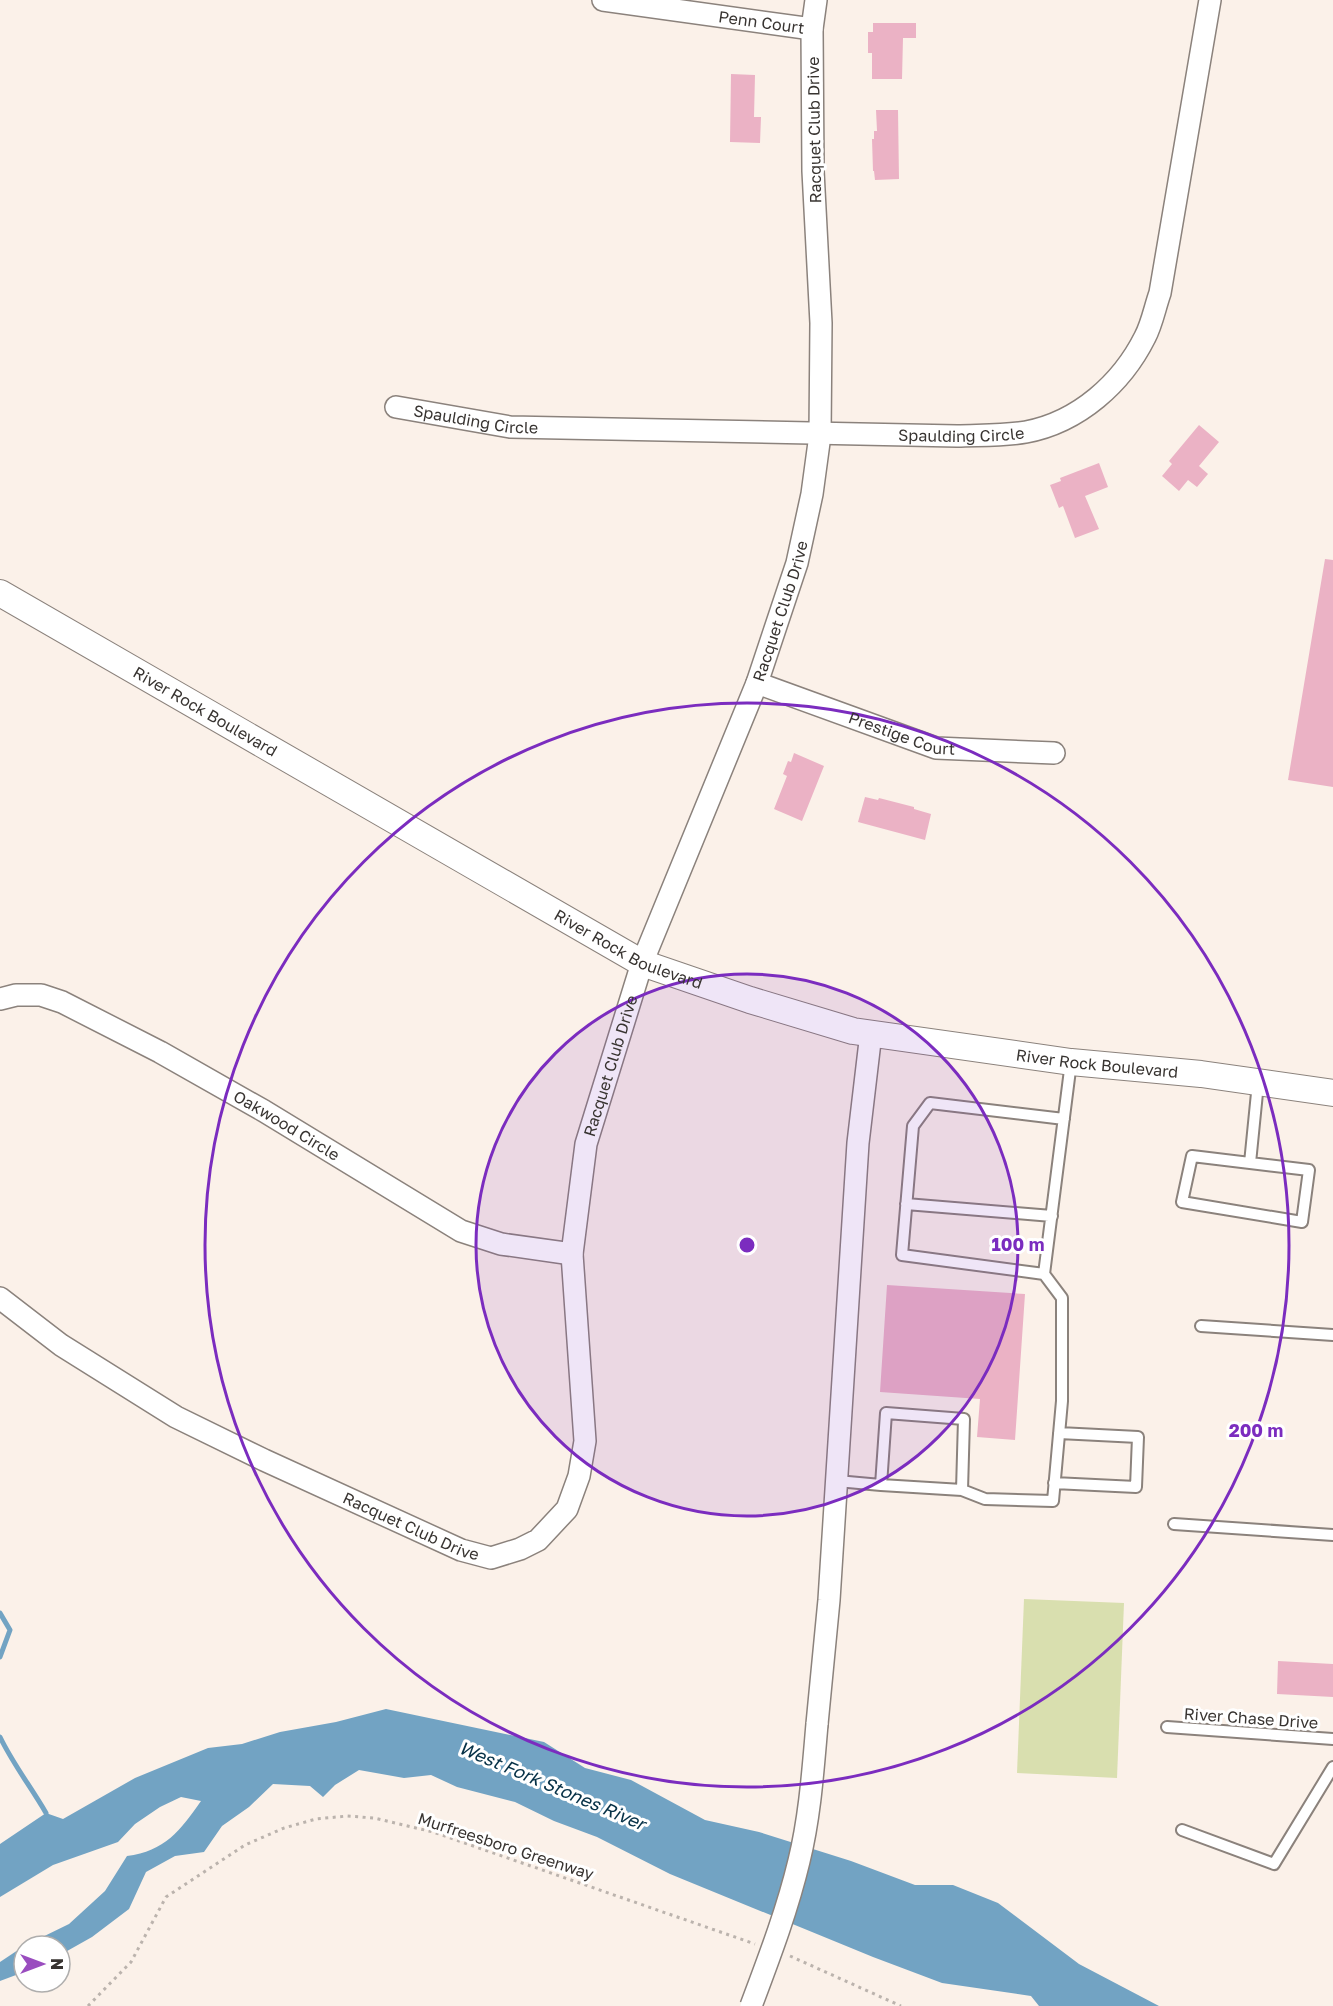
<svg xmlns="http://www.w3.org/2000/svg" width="1333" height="2006" viewBox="0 0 1333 2006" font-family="'Golos Text',sans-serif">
<rect width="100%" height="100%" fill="#fbf1e9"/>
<path fill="#d9dfaf" d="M 1024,1599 L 1124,1603 L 1117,1778 L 1017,1773 Z"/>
<path fill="#72a3c3" d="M 386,1709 L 544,1742 L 585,1768 L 631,1780 L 705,1820 L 759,1832 L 851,1861 L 915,1885 L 953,1885 L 998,1903 L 1079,1964 L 1159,2006 L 1039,2006 L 1031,1996 L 942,1983 L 873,1957 L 670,1874 L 597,1837 L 554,1821 L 515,1802 L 457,1787 L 431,1775 L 404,1778 L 359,1770 L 335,1785 L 323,1797 L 310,1786 L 273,1784 L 249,1807 L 222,1826 L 204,1852 L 175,1856 L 146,1872 L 129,1909 L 92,1937 L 60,1955 L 60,1946 L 24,1946 L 69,1924 L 105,1891 L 127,1856 C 165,1851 180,1831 201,1801 L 181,1797 L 160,1807 L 135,1824 L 118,1842 L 53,1865 L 0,1897 L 0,1844 L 46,1813 L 63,1819 L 135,1778 L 208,1748 L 242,1744 L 280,1732 L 336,1722 Z
M 24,1946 L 24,1972 L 0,1981 L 0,1962 Z"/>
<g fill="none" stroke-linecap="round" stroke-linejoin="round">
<path stroke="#72a3c3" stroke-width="5" d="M 0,1613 L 10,1630 L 0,1657
M 0,1737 C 13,1764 31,1787 46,1813"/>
</g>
<path fill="#ebb2c5" d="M 873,23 L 916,23 L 916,38 L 903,38 L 902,79 L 872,79 L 872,53 L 868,53 L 868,32 L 873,32 Z
M 731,74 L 755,75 L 754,117 L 761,117 L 760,143 L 730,142 Z
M 876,110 L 898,110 L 899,179 L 875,180 L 874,171 L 873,171 L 872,139 L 874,139 L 874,131 L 877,131 Z
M 1199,425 L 1219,442 L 1199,466 L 1208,474 L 1197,487 L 1188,480 L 1179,491 L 1162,476 L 1172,464 L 1169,461 Z
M 1099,463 L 1108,487 L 1085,496 L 1099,529 L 1075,538 L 1063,506 L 1059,508 L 1050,485 L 1061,481 L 1060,478 Z
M 1325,559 L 1333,560 L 1333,787 L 1288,780 Z
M 794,753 L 824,766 L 802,821 L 774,809 L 787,776 L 783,774 L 788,761 L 791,762 Z
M 865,797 L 878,800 L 879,798 L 914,807 L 914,809 L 931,814 L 925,840 L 858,822 Z
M 887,1285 L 1025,1294 L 1015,1440 L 977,1437 L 980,1399 L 880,1392 Z
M 1278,1661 L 1333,1664 L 1333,1697 L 1277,1694 Z"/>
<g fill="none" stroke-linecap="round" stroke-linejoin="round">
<defs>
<path id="service" d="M 1064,1119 L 930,1103 L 913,1126 L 902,1255 L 1044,1274 L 1071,1062
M 1250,1163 L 1192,1156 L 1182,1202 L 1302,1222 L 1309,1170 L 1250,1163 L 1258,1083
M 906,1204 L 1052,1216
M 1201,1326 L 1333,1335
M 837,1481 L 881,1485 L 886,1413 L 964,1419 L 962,1490 L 985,1499 L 1053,1501 L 1062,1401 L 1062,1298 L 1044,1274
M 1054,1483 L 1136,1487 L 1138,1437 L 1059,1433
M 881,1485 L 962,1490
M 1174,1524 L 1333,1535
M 1167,1727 L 1333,1739
M 1182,1830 L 1274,1864 L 1333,1767"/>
<g id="minor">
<path id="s1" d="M 603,0 L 812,29"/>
<path id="s2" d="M 396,407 L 510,427 L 957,436 C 979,435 1004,436 1026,432 C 1079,422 1122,383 1145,337 C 1152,324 1155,307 1160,293 L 1210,0"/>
<path id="s3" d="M 757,683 L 936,748 L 1054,753"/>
<path id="s4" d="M 0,999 L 16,995 L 41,995 L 62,1002 L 160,1052 L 264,1111 L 461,1231 L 501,1244 L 572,1254"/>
<path id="s5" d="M 0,1298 L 61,1345 L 176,1417 L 264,1460 L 461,1550 L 491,1558 L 520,1549 L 538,1540 L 567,1509 L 579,1476 L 585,1441 L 572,1254 L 586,1144 L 642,963 L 757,683 L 797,563 L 812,494 L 820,435 L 821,323 L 813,171 L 812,29 L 816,0"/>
<path d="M 817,1724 L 829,1600 L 858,1143 L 871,1033"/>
</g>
<g id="tertiary">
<path id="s6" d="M 0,593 L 642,963 L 750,1000 L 853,1031 L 1071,1062 L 1201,1074 L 1333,1093"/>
</g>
</defs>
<use href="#service" stroke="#8b827c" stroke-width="14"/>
<use href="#minor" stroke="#8b827c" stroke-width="24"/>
<use href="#tertiary" stroke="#8b827c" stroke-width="28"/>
<path stroke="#bbb3ad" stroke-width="3" stroke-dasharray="3 4.5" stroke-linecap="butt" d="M 790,1956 L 901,2006
M 88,2006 L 131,1962 L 166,1897 L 245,1845 L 284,1828 L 316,1819 L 347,1816 L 374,1818 L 433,1832 L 755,1944"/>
<use href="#service" stroke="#fff" stroke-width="10"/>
<use href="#minor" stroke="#fff" stroke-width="21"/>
<use href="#tertiary" stroke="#fff" stroke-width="26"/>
<defs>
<path id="minor-bridge" d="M 751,2006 C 769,1958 787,1911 799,1861 C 810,1816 813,1770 817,1724"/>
</defs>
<use href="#minor-bridge" stroke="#8b827c" stroke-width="24" stroke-linecap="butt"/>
<use href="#minor-bridge" stroke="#fff" stroke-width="21"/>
</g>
<circle cx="747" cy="1245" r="271" fill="#7b2cbf" fill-opacity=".12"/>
<g fill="none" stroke="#7b2cbf" stroke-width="3">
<circle cx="747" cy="1245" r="271"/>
<circle cx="747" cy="1245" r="542"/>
</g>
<g text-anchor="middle" stroke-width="6" stroke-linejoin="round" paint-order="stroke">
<g font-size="16" fill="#383431" stroke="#fff">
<text dy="6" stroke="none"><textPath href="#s1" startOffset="160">Penn Court</textPath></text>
<text transform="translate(814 130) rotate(-91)" y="6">Racquet Club Drive</text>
<text dy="6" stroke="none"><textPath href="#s2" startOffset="81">Spaulding Circle</textPath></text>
<text dy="6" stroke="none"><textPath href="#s2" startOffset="567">Spaulding Circle</textPath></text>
<text dy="6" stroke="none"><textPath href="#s5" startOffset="1588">Racquet Club Drive</textPath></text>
<text dy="6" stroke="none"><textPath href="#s6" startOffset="237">River Rock Boulevard</textPath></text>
<text dy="6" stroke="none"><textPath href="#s3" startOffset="154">Prestige Court</textPath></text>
<text dy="6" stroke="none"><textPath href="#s6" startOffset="723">River Rock Boulevard</textPath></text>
<text dy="6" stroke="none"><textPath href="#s6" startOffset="1209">River Rock Boulevard</textPath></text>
<text dy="6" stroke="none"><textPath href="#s5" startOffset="1102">Racquet Club Drive</textPath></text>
<text dy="6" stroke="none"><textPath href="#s4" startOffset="320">Oakwood Circle</textPath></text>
<text dy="6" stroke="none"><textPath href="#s5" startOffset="472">Racquet Club Drive</textPath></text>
<text transform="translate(1251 1718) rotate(4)" y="6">River Chase Drive</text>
<text transform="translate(506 1846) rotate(18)" y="6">Murfreesboro Greenway</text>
</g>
<g font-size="18" font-style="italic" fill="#063147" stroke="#fff">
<text transform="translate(552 1786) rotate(23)" y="6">West Fork Stones River</text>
</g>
</g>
<circle cx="747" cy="1245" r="9" fill="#7b2cbf" stroke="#fff" stroke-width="3"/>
<g font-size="18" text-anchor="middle" font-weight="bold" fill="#7b2cbf" stroke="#fff" stroke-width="6" stroke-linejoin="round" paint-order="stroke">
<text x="1018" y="1251">100 m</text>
<text x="1256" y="1437">200 m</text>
</g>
<g transform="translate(42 1964) rotate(90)"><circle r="28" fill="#ffffff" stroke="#afaead" stroke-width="1.5"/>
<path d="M0-4.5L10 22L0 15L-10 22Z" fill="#9a4dbf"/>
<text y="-9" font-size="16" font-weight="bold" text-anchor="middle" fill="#383431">N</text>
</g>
</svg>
